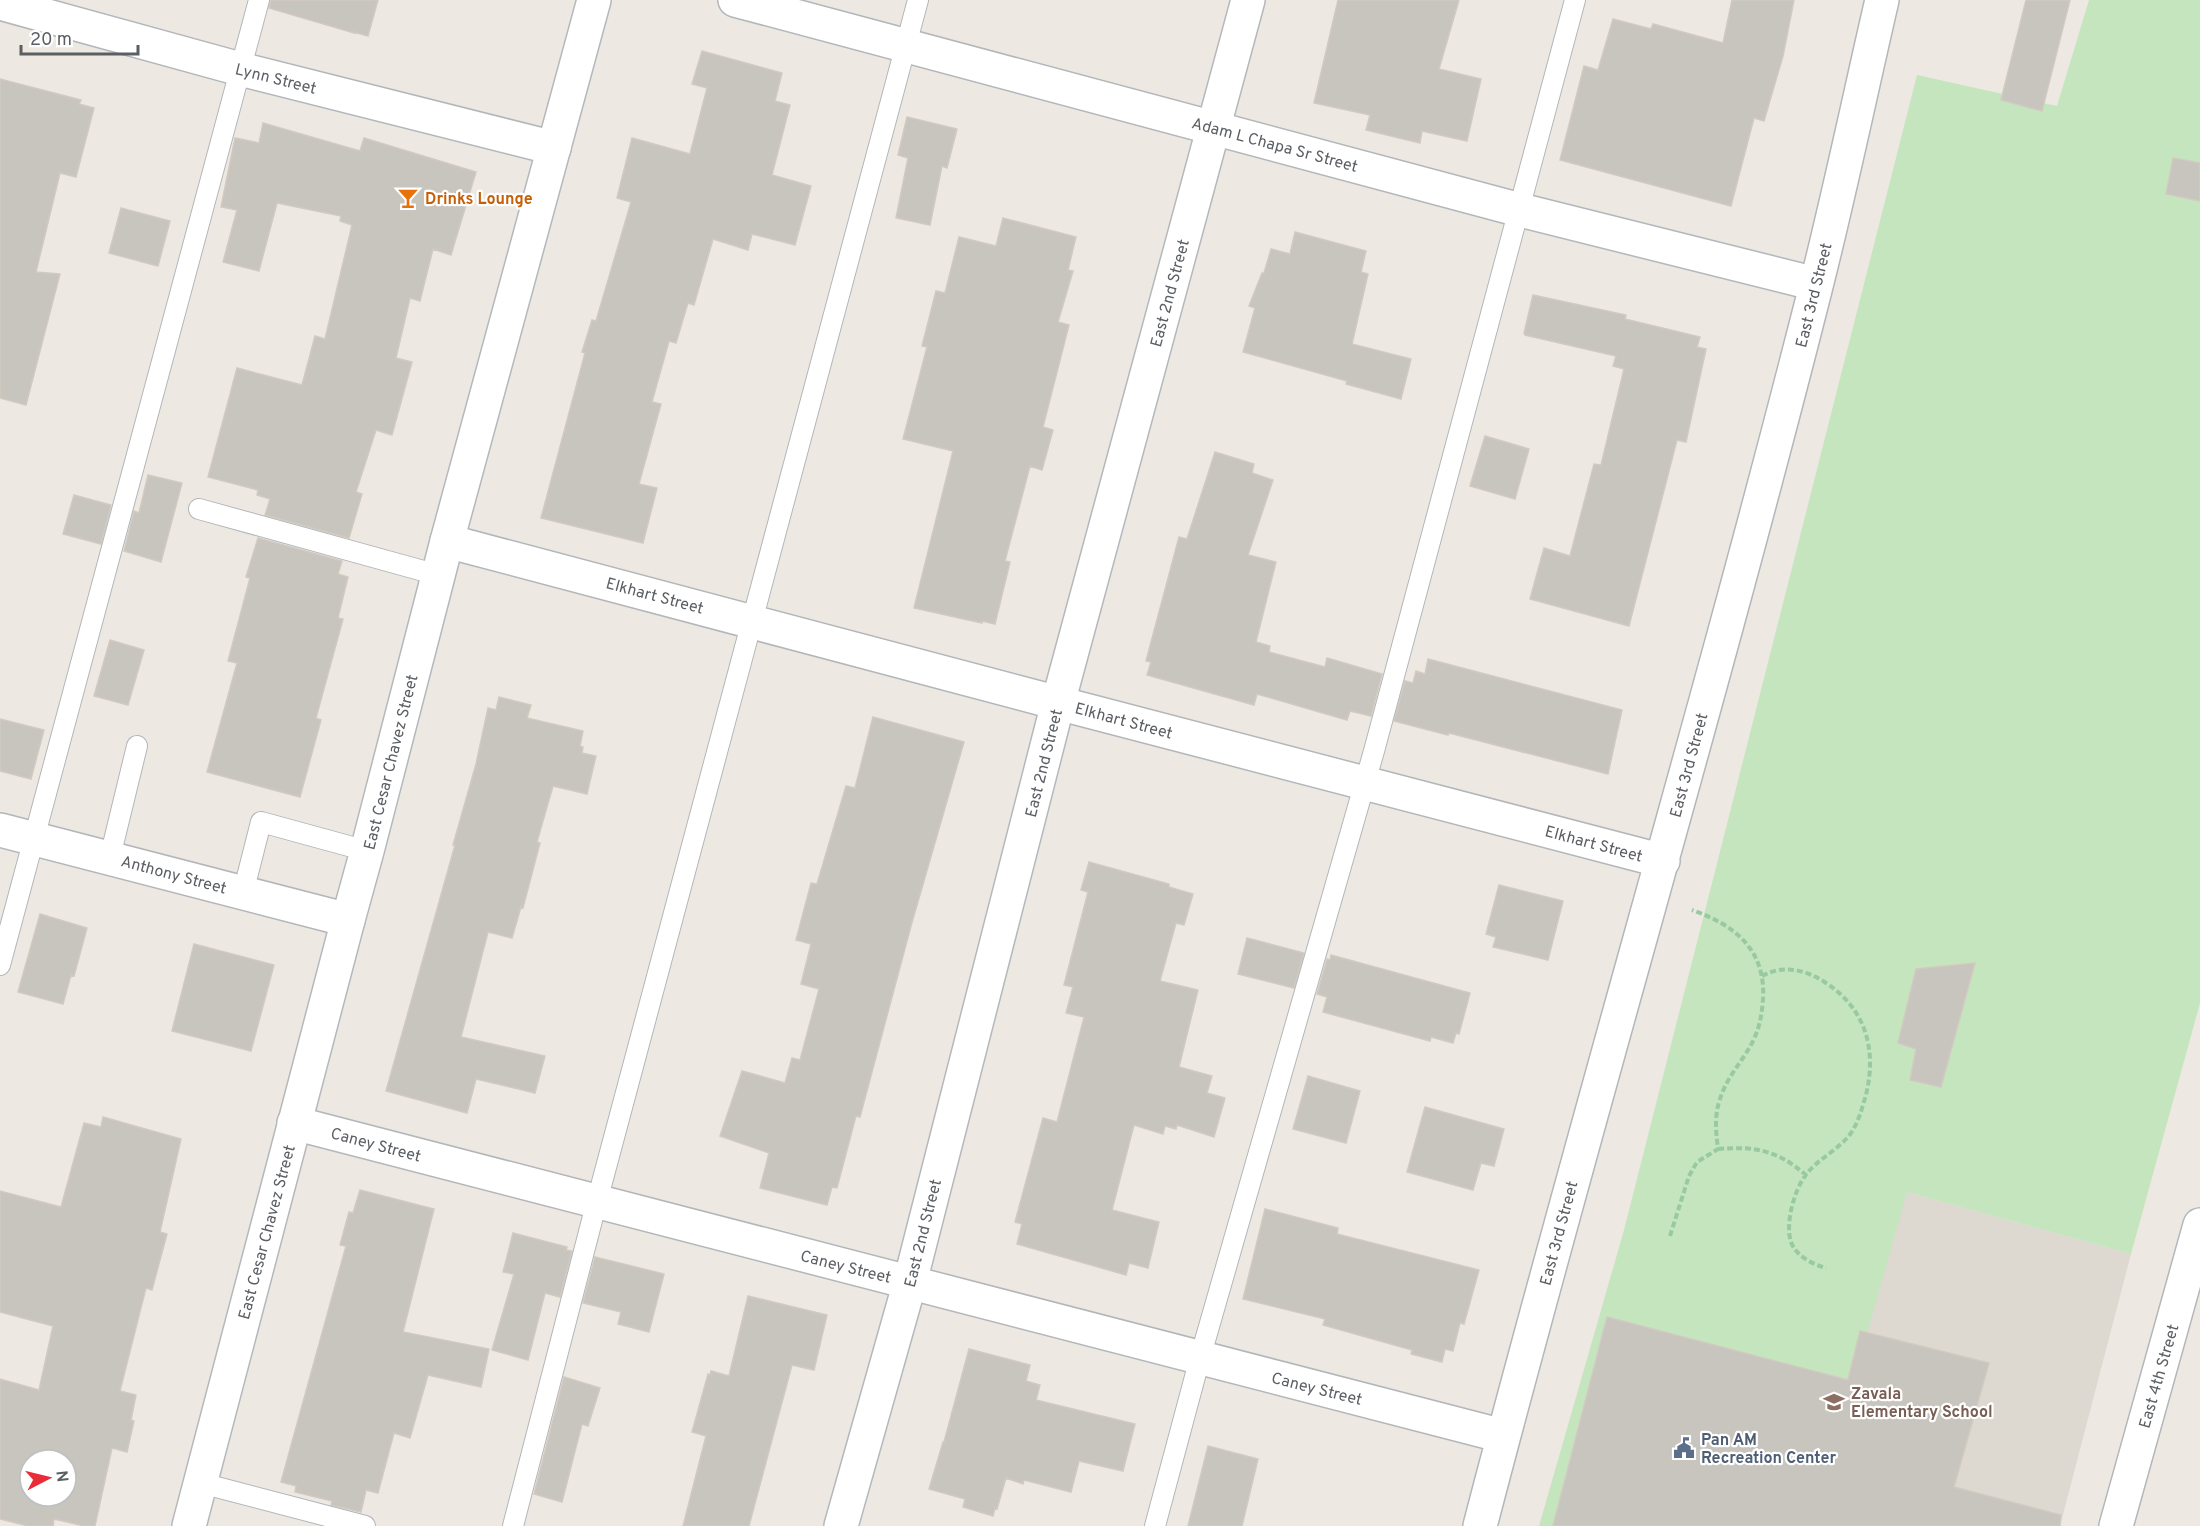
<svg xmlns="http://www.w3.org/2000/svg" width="2200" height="1526" viewBox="0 0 2200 1526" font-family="Overpass,sans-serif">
<rect width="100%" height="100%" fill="#ede9e2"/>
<path fill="#ddd8d0" d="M 1907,1192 L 2131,1254 L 2060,1526 L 1539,1526 Z"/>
<path fill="#c4e5be" d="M 2089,0 L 2200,0 L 2200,1003 L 2131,1254 L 1907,1192 L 1813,1526 L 1539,1526 L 1624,1230 L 1917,75 L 2057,106 Z"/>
<path fill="#c8c4be" stroke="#d2cac1" stroke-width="1.5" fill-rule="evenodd" d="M 271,0 L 378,0 L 368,36 L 354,32 L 354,33 L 269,8 Z
M 1338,0 L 1459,0 L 1439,69 L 1481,79 L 1467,141 L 1422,131 L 1420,143 L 1366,130 L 1370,115 L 1314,103 Z
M 1732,0 L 1794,0 L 1783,56 L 1764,121 L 1754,118 L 1731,206 L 1560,160 L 1584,66 L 1598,70 L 1613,19 L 1651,29 L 1653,24 L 1723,43 Z
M 2026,0 L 2070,0 L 2042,111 L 2001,100 Z
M 702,51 L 782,73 L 775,101 L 790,105 L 772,175 L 811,186 L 795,245 L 752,234 L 748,250 L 713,239 L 694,305 L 688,303 L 676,343 L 669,341 L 652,402 L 661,404 L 639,484 L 657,488 L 643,543 L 541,518 L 585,353 L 582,352 L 592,320 L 596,321 L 631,202 L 617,198 L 632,138 L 690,154 L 707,88 L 692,84 Z
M 0,79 L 81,100 L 79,104 L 94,108 L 76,177 L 60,173 L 36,272 L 60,274 L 26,405 L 0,398 Z
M 907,117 L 957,129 L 947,168 L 942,166 L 930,225 L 896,218 L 908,158 L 898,155 Z
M 263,123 L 360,151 L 364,138 L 476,172 L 451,255 L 433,249 L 420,301 L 410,298 L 396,358 L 412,362 L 392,435 L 376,430 L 356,492 L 362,494 L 349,538 L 265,515 L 270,499 L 257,495 L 258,490 L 208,477 L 237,368 L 302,385 L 315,336 L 325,339 L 352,225 L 340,221 L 341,216 L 277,203 L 259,271 L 223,262 L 237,210 L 221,207 L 235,138 L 259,143 Z
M 2173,158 L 2200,163 L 2200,201 L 2166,194 Z
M 121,208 L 170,221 L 158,266 L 109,253 Z
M 1003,218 L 1076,237 L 1068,270 L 1073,271 L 1058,322 L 1069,325 L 1043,427 L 1053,430 L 1042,470 L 1030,466 L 1005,561 L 1010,562 L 995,624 L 982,621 L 982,623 L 914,608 L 953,451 L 903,439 L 927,347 L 922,346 L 936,291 L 945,293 L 959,237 L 996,246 Z
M 1295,232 L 1366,251 L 1361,272 L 1368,274 L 1352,344 L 1411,359 L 1401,399 L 1346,384 L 1347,381 L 1243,352 L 1255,308 L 1249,306 L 1262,273 L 1264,273 L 1271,249 L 1290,254 Z
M 1533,295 L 1626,315 L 1625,319 L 1700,337 L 1697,347 L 1706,349 L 1686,442 L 1677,440 L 1629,626 L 1530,599 L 1544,548 L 1570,556 L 1594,464 L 1601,465 L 1624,369 L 1613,366 L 1616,356 L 1525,335 L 1524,333 Z
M 1485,436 L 1529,449 L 1515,499 L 1470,486 Z
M 1215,452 L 1254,464 L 1252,473 L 1273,480 L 1248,555 L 1276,562 L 1256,642 L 1270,646 L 1269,652 L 1325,667 L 1327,658 L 1382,674 L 1371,716 L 1350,711 L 1347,720 L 1257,694 L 1254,705 L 1147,675 L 1151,662 L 1146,661 L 1179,537 L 1187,539 Z
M 148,475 L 182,483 L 161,562 L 124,551 L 134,511 L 139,513 Z
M 74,495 L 111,505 L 101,544 L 63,534 Z
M 258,538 L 342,561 L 338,574 L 348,577 L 338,618 L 343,619 L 316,718 L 321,720 L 300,797 L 207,772 L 237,663 L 228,661 L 250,578 L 246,577 Z
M 110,640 L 144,650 L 128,705 L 94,696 Z
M 1428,659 L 1622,710 L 1608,774 L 1449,733 L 1448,735 L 1394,721 L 1405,681 L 1413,683 L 1416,671 L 1425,674 Z
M 499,697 L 531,705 L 527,718 L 583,731 L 580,746 L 583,747 L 582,753 L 596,756 L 587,794 L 553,786 L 537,842 L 540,843 L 523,908 L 521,907 L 512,938 L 488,932 L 461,1037 L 545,1056 L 535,1093 L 476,1079 L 467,1113 L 386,1091 L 455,845 L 453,845 L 476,764 L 488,708 L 496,710 Z
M 873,717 L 964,742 L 911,926 L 860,1117 L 856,1116 L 837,1188 L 832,1187 L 827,1205 L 760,1188 L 769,1153 L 720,1136 L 742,1071 L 785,1083 L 792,1058 L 800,1060 L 819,989 L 801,984 L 811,944 L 796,940 L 811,883 L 817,884 L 846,786 L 855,788 Z
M 0,719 L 44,730 L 31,779 L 0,771 Z
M 1089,862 L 1169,884 L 1169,887 L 1193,894 L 1184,925 L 1176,923 L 1160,981 L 1198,990 L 1179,1067 L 1212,1076 L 1207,1093 L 1225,1098 L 1214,1137 L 1177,1125 L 1176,1129 L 1165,1126 L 1163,1134 L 1134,1125 L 1112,1210 L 1159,1222 L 1148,1268 L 1129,1263 L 1126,1275 L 1017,1244 L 1022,1224 L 1015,1222 L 1043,1118 L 1057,1122 L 1084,1017 L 1066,1013 L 1073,987 L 1064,985 L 1088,892 L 1081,890 Z
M 1499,885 L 1563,901 L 1548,960 L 1493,947 L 1496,937 L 1486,934 Z
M 40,914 L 87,928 L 74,976 L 71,975 L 63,1004 L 18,992 Z
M 1247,938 L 1304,953 L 1294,988 L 1238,974 Z
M 194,944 L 274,965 L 251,1051 L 172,1031 Z
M 1331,955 L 1470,993 L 1459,1034 L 1456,1033 L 1453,1043 L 1431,1037 L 1430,1041 L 1323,1012 L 1327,997 L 1317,994 L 1327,959 L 1330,960 Z
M 1975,963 L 1941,1087 L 1910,1080 L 1916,1049 L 1898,1043 L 1916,969 Z
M 1308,1076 L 1360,1091 L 1346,1143 L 1293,1129 Z
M 1425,1107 L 1504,1129 L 1494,1166 L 1481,1163 L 1473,1190 L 1407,1172 Z
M 103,1117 L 181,1139 L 160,1232 L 167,1234 L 152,1290 L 146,1288 L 120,1391 L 136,1395 L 131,1420 L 134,1421 L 127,1452 L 112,1448 L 95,1526 L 84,1526 L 54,1519 L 53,1526 L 28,1526 L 0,1519 L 0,1379 L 39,1390 L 53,1326 L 0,1312 L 0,1191 L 61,1207 L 84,1123 L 101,1127 ZM 30,1460 L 66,1460 L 66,1496 L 30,1496 Z
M 360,1190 L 434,1209 L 403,1332 L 489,1349 L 481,1387 L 428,1375 L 410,1438 L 394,1433 L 378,1493 L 366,1490 L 361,1512 L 331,1505 L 332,1501 L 295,1492 L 296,1486 L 281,1482 L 346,1246 L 340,1245 L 349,1212 L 353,1213 Z
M 1265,1209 L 1338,1228 L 1337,1234 L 1479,1270 L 1464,1324 L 1460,1323 L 1453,1351 L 1445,1349 L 1442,1362 L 1411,1354 L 1412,1350 L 1323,1325 L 1325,1319 L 1243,1299 Z
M 513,1233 L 567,1247 L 566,1250 L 572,1251 L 560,1297 L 545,1293 L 528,1360 L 492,1350 L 514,1274 L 503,1272 Z
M 595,1257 L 664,1274 L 649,1332 L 618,1324 L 621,1312 L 583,1303 Z
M 748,1296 L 827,1315 L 814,1370 L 792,1365 L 749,1526 L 683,1526 L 706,1436 L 692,1432 L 708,1374 L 710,1375 L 711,1371 L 729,1376 Z
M 1607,1317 L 1848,1380 L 1860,1331 L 1989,1363 L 1954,1487 L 2061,1515 L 2060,1526 L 1553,1526 Z
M 969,1349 L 1030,1365 L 1026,1381 L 1040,1385 L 1036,1400 L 1135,1424 L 1123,1471 L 1079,1461 L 1071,1492 L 1024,1480 L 1023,1484 L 1006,1478 L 997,1509 L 995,1508 L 993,1516 L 963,1507 L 965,1499 L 929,1489 L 943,1442 L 944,1442 Z
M 564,1377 L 600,1388 L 588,1426 L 582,1424 L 562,1502 L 534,1494 Z
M 1208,1446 L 1258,1459 L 1242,1526 L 1188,1526 Z"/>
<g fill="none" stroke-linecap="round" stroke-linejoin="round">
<defs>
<path id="lane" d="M 199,509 L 438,575
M 110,857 L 137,746
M 243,893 L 261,822 L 367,851
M 0,965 L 259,0
M 201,1483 L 365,1526
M 513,1526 L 597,1201 L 918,0
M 1155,1526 L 1200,1358 L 1374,751 L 1575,0"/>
<path id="street" d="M 735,0 L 1520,210 L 1816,284
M 0,3 L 240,69 L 554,148
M 447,541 L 1058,703 L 1663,861
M 0,830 L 348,920
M 294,1123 L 1503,1436
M 1480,1526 C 1588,1111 1711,701 1816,286 C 1840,191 1860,95 1882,0
M 2116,1526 L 2200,1225"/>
<path id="secondary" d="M 189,1526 L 348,920 L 367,851 L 447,541 L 594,0
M 841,1526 L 910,1282 L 1058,703 L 1248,0"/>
</defs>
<use href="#lane" stroke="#b3b6ba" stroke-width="22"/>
<use href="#street" stroke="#b3b6ba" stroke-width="36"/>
<use href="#secondary" stroke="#b4b8bd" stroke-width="36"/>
<path stroke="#99c9a0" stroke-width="4" stroke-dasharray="6 3" stroke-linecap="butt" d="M 1762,976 C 1783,964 1807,970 1826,983 C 1866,1009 1877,1050 1866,1095 C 1862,1108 1859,1121 1851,1133 C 1839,1150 1817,1159 1805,1176 C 1794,1191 1785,1224 1791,1242 C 1796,1256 1812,1264 1826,1268
M 1718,1149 C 1755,1146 1777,1150 1806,1175
M 1670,1236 L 1689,1176 L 1697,1162 L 1718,1149 C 1716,1132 1714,1116 1720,1099 C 1727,1076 1744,1060 1754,1039 C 1760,1026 1762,1013 1763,999 C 1766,950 1735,925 1692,910"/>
<use href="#lane" stroke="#fff" stroke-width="20"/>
<use href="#street" stroke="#fff" stroke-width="33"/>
<use href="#secondary" stroke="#fff" stroke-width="33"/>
</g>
<defs>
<symbol id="bar-bare" viewBox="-9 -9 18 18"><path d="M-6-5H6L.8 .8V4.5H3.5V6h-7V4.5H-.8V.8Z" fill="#e8710a" stroke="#fff" stroke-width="2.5" paint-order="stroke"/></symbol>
<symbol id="school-bare" viewBox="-9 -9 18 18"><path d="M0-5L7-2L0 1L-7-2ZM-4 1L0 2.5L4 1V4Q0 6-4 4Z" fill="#8d6e63" stroke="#fff" stroke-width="2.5" paint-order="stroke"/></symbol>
<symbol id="civic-bare" viewBox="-9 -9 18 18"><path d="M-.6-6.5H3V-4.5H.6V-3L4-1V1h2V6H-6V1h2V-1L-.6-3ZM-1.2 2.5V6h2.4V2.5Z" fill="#5c6f8a" stroke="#fff" stroke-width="2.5" paint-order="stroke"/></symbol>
</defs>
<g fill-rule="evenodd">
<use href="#bar-bare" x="393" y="183" width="30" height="30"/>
<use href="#school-bare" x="1819" y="1387" width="30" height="30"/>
<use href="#civic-bare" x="1669" y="1433" width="30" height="30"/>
</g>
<g text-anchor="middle" stroke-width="4.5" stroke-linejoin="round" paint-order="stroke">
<g font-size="16" fill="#5b5f63" stroke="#fff">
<text transform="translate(276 78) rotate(14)" y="6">Lynn Street</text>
<text transform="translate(1275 144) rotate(15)" y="6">Adam L Chapa Sr Street</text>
<text transform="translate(1169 293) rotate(-75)" y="6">East 2nd Street</text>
<text transform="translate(1813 295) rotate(-76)" y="6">East 3rd Street</text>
<text transform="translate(655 595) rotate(15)" y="6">Elkhart Street</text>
<text transform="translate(1124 720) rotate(15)" y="6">Elkhart Street</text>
<text transform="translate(390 762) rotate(-76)" y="6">East Cesar Chavez Street</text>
<text transform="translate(1043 763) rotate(-76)" y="6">East 2nd Street</text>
<text transform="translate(1688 765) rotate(-75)" y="6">East 3rd Street</text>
<text transform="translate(1594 843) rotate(15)" y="6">Elkhart Street</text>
<text transform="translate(174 874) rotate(15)" y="6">Anthony Street</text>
<text transform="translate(376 1144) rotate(15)" y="6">Caney Street</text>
<text transform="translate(266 1232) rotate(-75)" y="6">East Cesar Chavez Street</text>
<text transform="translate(922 1233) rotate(-76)" y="6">East 2nd Street</text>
<text transform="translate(1558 1233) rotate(-75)" y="6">East 3rd Street</text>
<text transform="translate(846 1266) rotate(14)" y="6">Caney Street</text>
<text transform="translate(2158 1376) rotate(-74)" y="6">East 4th Street</text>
<text transform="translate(1317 1388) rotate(14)" y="6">Caney Street</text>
</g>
<g font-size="16" font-weight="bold" fill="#c56008" stroke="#fff" text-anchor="start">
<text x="425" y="204">Drinks Lounge</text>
</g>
<g font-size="16" font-weight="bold" fill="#785e54" stroke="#fff" text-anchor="start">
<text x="1851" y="1399">Zavala<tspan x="1851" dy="18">Elementary School</tspan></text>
</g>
<g font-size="16" font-weight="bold" fill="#4e5e75" stroke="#fff" text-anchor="start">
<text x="1701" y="1445">Pan AM<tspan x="1701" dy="18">Recreation Center</tspan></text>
</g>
</g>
<g transform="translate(48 1478) rotate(83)"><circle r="28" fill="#ffffff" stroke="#bdbfc1" stroke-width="1.5"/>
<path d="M0-4.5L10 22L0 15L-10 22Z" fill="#e82d38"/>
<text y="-9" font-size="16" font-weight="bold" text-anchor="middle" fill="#5b5f63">N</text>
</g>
<path d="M21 45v9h117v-9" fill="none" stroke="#5b5f63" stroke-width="3"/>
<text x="30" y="45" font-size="18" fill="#5b5f63" stroke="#ffffff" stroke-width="4.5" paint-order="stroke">20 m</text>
</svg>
